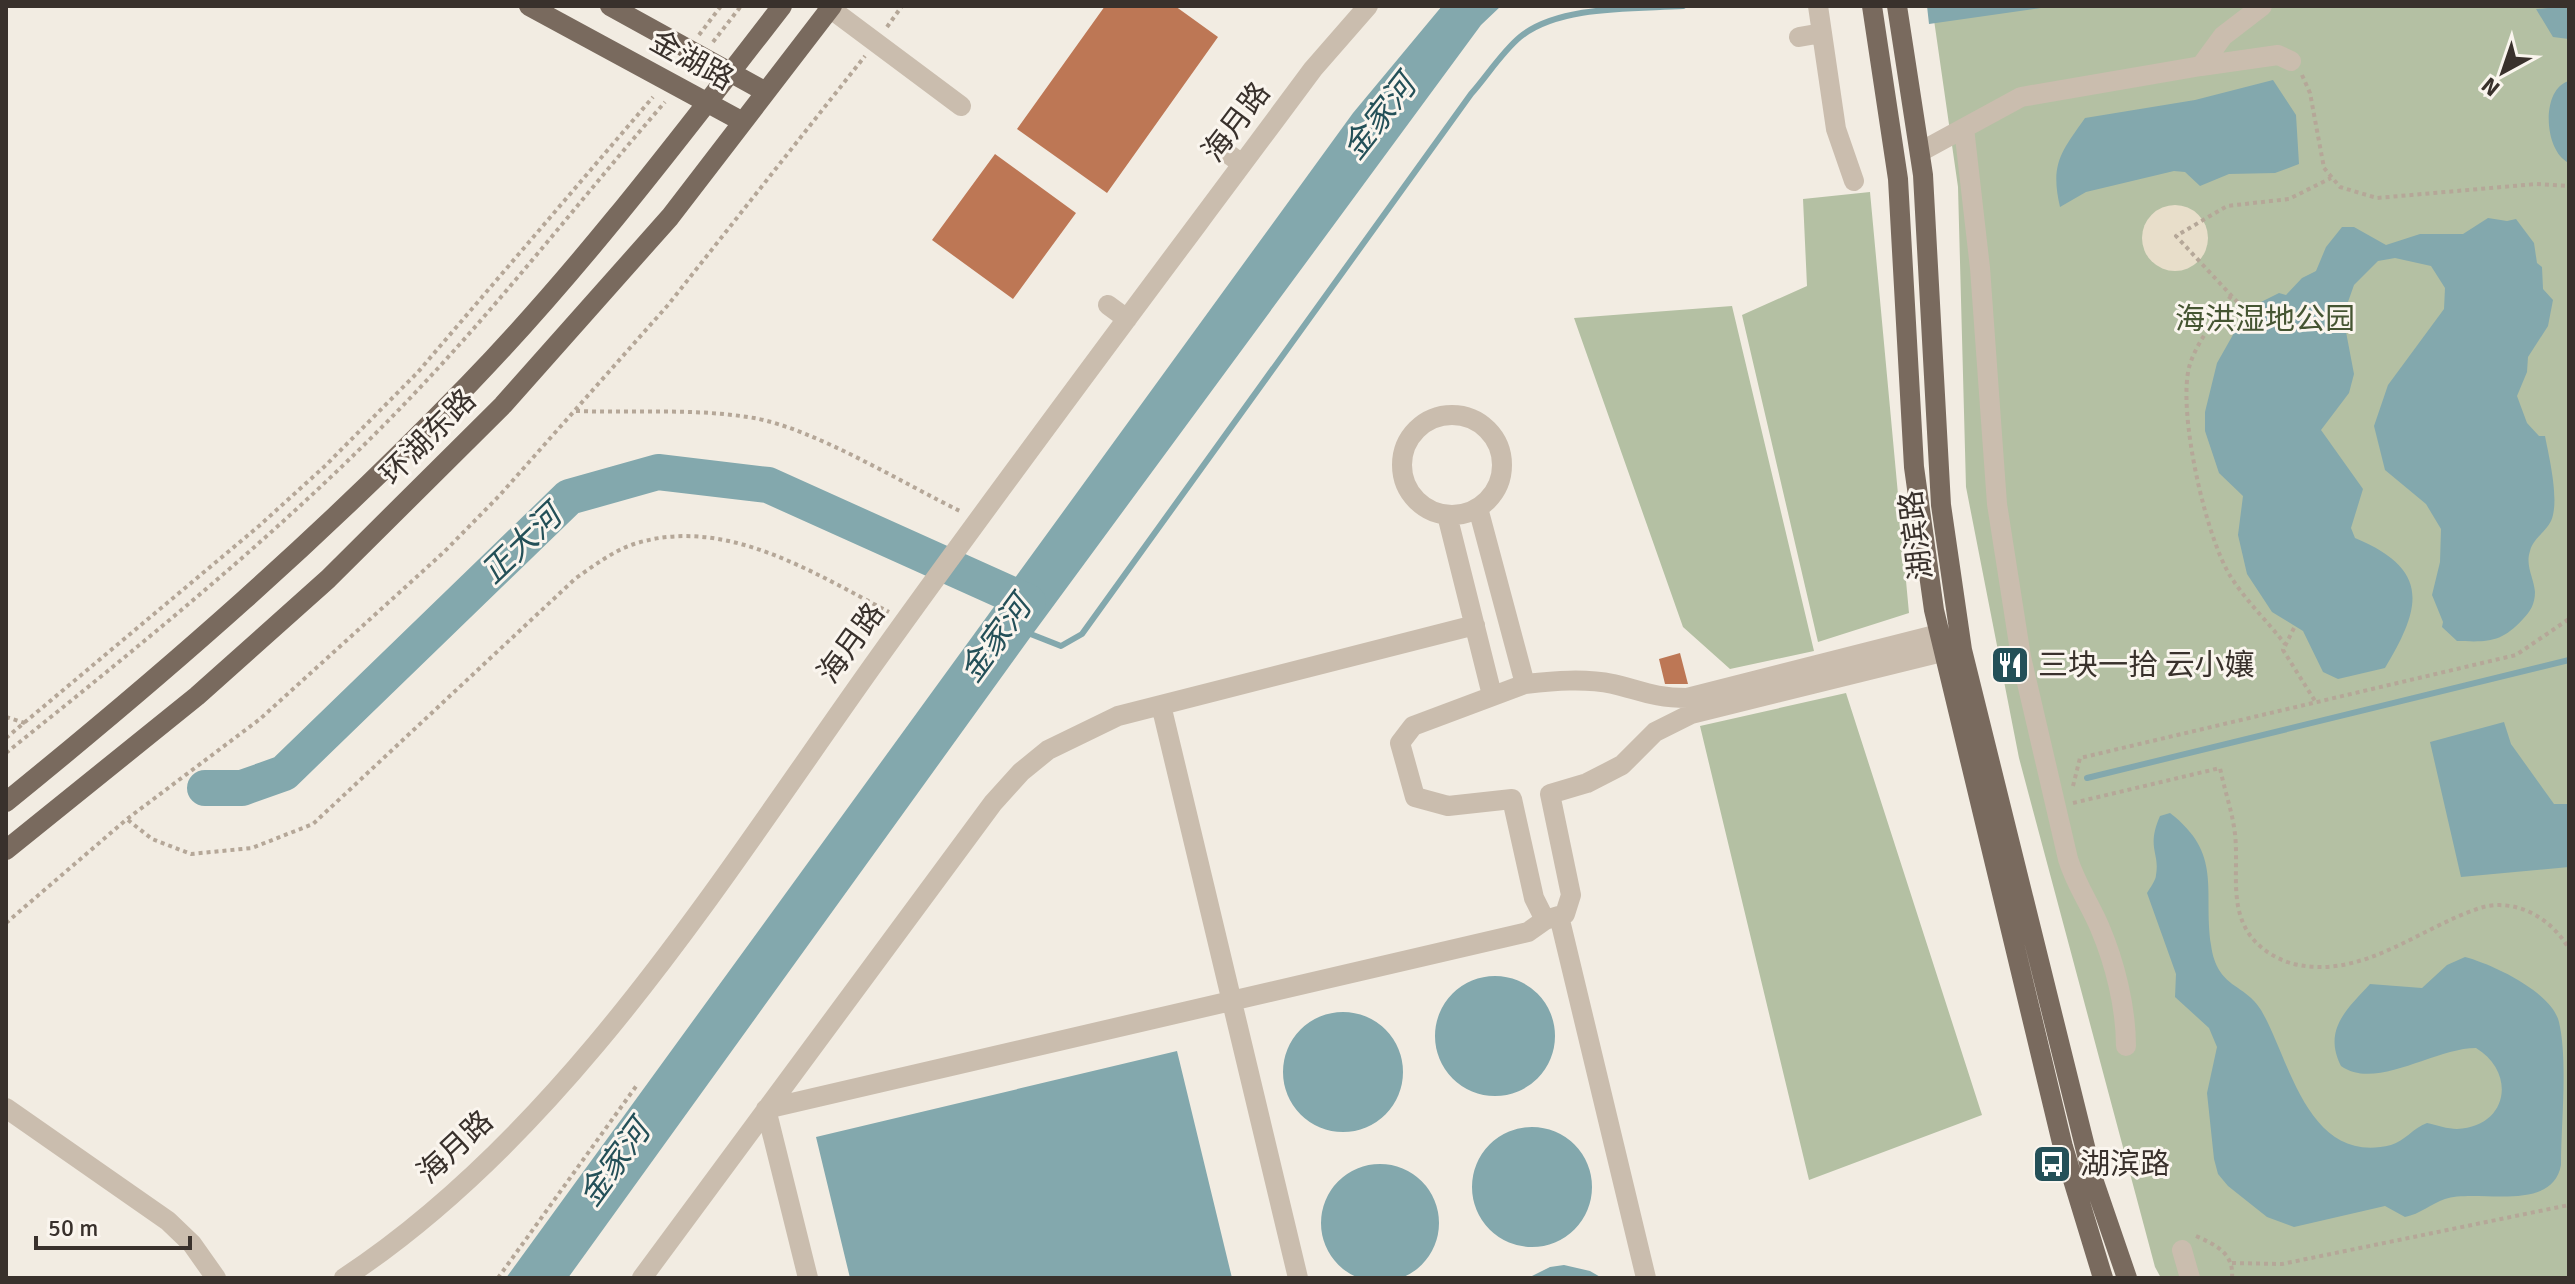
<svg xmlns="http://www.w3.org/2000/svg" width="2575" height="1284" viewBox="0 0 2575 1284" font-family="Signika,'Noto Sans SC',sans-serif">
<rect width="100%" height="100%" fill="#f2ece2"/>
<path fill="#b4c0a3" d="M 1932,6 L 2569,6 L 2569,1278 L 2161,1278 L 2155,1267 L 2019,758 L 1966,487 L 1958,187 Z
M 1870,192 L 1909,613 L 1818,642 L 1742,315 L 1807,286 L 1803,199 Z
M 1732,306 L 1814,651 L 1730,669 L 1683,627 L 1574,318 Z
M 1846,693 L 1982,1115 L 1809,1180 L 1700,726 Z"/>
<path fill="#e8deca" d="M2142 238a33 33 0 1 1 66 0a33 33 0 1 1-66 0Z"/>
<path fill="#83a8ad" d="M 1442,6 L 1501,6 L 1481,25 L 1029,639 L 568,1278 L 506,1278 L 1353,113 Z
M 1927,6 L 2055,6 L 1929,24 Z
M 2569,6 L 2569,39 L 2553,37 L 2536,9 Z
M 2273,80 L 2296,115 L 2299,164 L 2275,173 L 2229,174 L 2200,186 L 2185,172 L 2174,171 L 2086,192 L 2060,207 C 2050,164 2061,152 2085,118 L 2195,100 Z
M 2569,81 L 2569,163 C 2544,152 2540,89 2569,81 Z
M 2488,218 L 2507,221 L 2516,219 L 2534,243 L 2537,263 L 2542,267 L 2543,289 L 2553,300 L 2548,326 L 2528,357 L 2527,372 L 2517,396 L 2527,423 L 2539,436 L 2545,436 C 2549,457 2560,501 2551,521 C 2546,532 2533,538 2530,551 C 2525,566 2534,578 2535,592 C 2535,604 2530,612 2523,619 C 2501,643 2488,642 2457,641 L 2442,627 L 2443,622 L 2432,595 L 2440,562 L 2441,529 L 2426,504 L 2385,470 L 2374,426 L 2388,385 L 2444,309 L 2445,288 L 2431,266 L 2395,258 L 2378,261 L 2354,285 L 2343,316 L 2354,374 L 2349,393 L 2321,430 L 2363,489 L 2351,528 L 2355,538 C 2429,569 2423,605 2385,668 L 2338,679 L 2323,672 L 2303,631 L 2272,612 L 2247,574 L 2238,535 L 2243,496 L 2219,473 L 2205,431 L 2205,412 L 2217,363 L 2234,333 L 2259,303 L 2279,293 L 2286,295 L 2302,278 L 2316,271 L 2326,247 L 2342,227 L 2354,227 L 2386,245 L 2420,234 L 2463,234 Z
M 2504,722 L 2511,744 L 2554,804 L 2569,804 L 2569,867 L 2461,877 L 2430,742 Z
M 2170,813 C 2223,854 2203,889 2211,945 C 2217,989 2245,983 2261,1010 C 2290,1059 2307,1166 2391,1145 C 2405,1141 2413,1128 2427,1123 C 2436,1125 2448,1129 2457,1129 C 2508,1127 2517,1073 2476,1048 C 2434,1048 2376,1091 2341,1066 C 2323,1030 2346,1010 2370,984 L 2422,988 L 2447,965 L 2465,957 C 2492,964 2552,992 2559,1022 C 2568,1061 2561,1124 2561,1165 C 2552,1214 2476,1188 2445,1199 C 2431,1204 2420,1214 2405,1217 L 2385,1206 L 2294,1227 L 2267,1217 L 2228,1186 L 2218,1174 L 2214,1159 L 2207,1093 L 2217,1047 L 2209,1028 L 2175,997 L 2176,974 L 2147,893 C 2150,888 2156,880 2156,875 C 2160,852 2146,848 2160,816 Z
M1435 1036a60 60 0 1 1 120 0a60 60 0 1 1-120 0Z
M1283 1072a60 60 0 1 1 120 0a60 60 0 1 1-120 0Z
M 1177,1051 L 1232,1278 L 850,1278 L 816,1137 Z
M1472 1187a60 60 0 1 1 120 0a60 60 0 1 1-120 0Z
M1321 1223a59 59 0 1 1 118 0a59 59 0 1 1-118 0Z
M 1564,1265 L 1590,1271 L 1602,1278 L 1528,1278 L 1550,1267 Z"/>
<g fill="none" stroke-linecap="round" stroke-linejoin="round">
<path stroke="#83a8ad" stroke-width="6" d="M 1028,633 L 1061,646 L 1082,634 L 1471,94 C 1487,76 1502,52 1520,37 C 1559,5 1635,9 1683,6
M 2087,778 L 2569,660"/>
<path stroke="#83a8ad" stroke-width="36" d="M 205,788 L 242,788 L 284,773 L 569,497 L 658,472 L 768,485 L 1028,602"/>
</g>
<path fill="#bd7755" d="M 1105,6 L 1175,6 L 1218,37 L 1107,193 L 1017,129 Z
M 995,154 L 1076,213 L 1013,299 L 932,240 Z
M 1680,653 L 1688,684 L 1665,684 L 1659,659 Z"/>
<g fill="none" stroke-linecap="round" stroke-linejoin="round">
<path stroke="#b5a798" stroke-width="4" stroke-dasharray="4 4" stroke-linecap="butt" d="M 887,27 L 902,6
M 699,35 L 721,6
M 713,42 L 741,6
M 2302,75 L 2310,93 L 2324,168 L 2340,187 L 2377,198 L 2536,184 L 2569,186
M 2231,296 C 2217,317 2198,340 2190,364 C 2176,408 2206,539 2231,577 C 2246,601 2268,622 2285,644
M 2254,320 L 2176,236 L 2227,206 L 2289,199 L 2331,178
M 576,411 C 636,413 695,408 754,418 C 815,429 904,484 962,512
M 2294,628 L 2283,650 L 2315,701
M 6,717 L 25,723
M 6,738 L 259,526 L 325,466 L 418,372 L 653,97
M 6,753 C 152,636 301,516 428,379 C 511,290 585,194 665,102
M 2073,786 L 2080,758 L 2516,655 L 2569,619
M 2073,803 L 2220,768 C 2224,788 2231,808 2234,827 C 2240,861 2229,898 2246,929 C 2256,947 2275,959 2294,964 C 2361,980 2418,929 2477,909 C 2513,896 2551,917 2569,949
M 128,820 L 152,839 L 191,854 L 252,848 L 313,824 L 576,578 C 595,565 613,551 634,544 C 724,515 812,572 889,612
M 6,923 L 127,819 L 260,719 L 444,552 L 499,496 L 668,305 L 865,56
M 2196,1236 C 2216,1245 2234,1253 2232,1278
M 2232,1263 L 2282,1264 L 2569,1205
M 498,1278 L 637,1085"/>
<path stroke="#cabdae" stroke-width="20" d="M 827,6 L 961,106
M 1818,6 L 1836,129 L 1854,181
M 1799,37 L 1822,33
M 2201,66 L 2278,55 L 2291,61
M 1964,128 L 1980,268 L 1997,504 L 2021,657 L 2068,859 C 2076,885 2090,904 2100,928 C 2115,963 2126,1008 2126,1046
M 1223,150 L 1242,164
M 1920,152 L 2021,97 L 2201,66 L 2223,36 L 2262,6
M 1108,305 L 1127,319
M1402 465a50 50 0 1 1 100 0a50 50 0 1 1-100 0Z
M 1478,508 L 1525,684 C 1554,681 1584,678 1613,684 C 1642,691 1655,698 1687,698 L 1939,634
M 1447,515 L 1492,695
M 1525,684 L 1413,726 L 1400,743 L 1415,797 L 1448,806 L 1512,799 L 1534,898 L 1545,920 L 1565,914 L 1571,895 L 1550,794 L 1587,783 L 1622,765 L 1655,732 L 1691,714 L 1942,652
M 1161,705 L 1298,1278
M 1559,916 L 1646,1278
M 6,1108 L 168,1221 L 192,1244 L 216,1278
M 2182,1250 L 2190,1278
M 344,1278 C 570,1129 726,870 881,654 C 1022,457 1169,263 1313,69 L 1368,6
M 642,1278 L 993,803 L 1021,772 L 1048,750 L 1118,716 L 1475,625
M 808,1278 L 766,1109 L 1528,932 L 1545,920"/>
<path stroke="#796a5e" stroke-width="20" d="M 529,6 L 743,122
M 610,6 L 766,92
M 1872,6 L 1898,179 L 1914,467 L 1934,610 L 2063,1147 L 2103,1278
M 1897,6 L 1923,175 L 1941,505 L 1962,650 L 2093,1179 L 2127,1278
M 6,802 C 170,669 322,536 469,384 C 583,266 682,135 782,6
M 6,850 L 197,696 L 328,579 L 503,405 L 670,217 L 832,6"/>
</g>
<defs>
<symbol id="restaurant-square" viewBox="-11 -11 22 22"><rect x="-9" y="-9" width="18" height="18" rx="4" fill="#245058" stroke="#faf5ee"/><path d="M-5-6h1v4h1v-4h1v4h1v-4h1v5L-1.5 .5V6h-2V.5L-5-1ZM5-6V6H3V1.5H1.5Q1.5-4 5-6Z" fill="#fff"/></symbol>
<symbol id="bus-square" viewBox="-11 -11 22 22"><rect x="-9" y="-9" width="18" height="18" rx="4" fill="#245058" stroke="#faf5ee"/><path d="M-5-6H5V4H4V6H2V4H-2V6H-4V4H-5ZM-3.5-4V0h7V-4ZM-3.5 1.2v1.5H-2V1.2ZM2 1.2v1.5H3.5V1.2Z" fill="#fff"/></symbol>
</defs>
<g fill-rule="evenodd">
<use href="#restaurant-square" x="1988" y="643" width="44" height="44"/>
<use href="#bus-square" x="2030" y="1142" width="44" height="44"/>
</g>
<g text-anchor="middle" stroke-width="6" stroke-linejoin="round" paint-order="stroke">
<g font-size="30" fill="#39312c" stroke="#faf5ee">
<text transform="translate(692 60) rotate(29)" y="10">金湖路</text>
<text transform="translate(1236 122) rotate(-53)" y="10">海月路</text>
<text transform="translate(428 437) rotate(-45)" y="10">环湖东路</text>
<text transform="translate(1916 535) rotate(-97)" y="10">湖滨路</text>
<text transform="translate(851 643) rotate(-54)" y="10">海月路</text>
<text transform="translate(455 1147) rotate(-43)" y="10">海月路</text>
</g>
<g font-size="30" fill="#455532" stroke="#faf5ee">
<text x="2265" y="329">海洪湿地公园</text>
</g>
<g font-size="30" fill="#39312c" stroke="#faf5ee" text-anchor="start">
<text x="2038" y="675">三块一拾 云小孃</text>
<text x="2080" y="1174">湖滨路</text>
</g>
<g font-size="32" font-style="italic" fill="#245058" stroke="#faf5ee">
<text transform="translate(1379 117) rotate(-52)" y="11">金家河</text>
<text transform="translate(521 544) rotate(-44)" y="11">正大河</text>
<text transform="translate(995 639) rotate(-54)" y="11">金家河</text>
<text transform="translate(614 1163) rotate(-54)" y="11">金家河</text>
</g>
</g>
<rect width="2575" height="1284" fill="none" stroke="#39312c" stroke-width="16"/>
<g transform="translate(2503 72) rotate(220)" stroke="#faf5ee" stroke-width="6" paint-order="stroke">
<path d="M0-6L14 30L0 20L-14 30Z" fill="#39312c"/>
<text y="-12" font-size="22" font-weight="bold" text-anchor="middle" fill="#39312c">N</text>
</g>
<path d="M36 1236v12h154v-12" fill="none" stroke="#39312c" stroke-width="4"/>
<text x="48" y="1236" font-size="24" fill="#39312c" stroke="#faf5ee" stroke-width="6" paint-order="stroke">50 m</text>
</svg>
